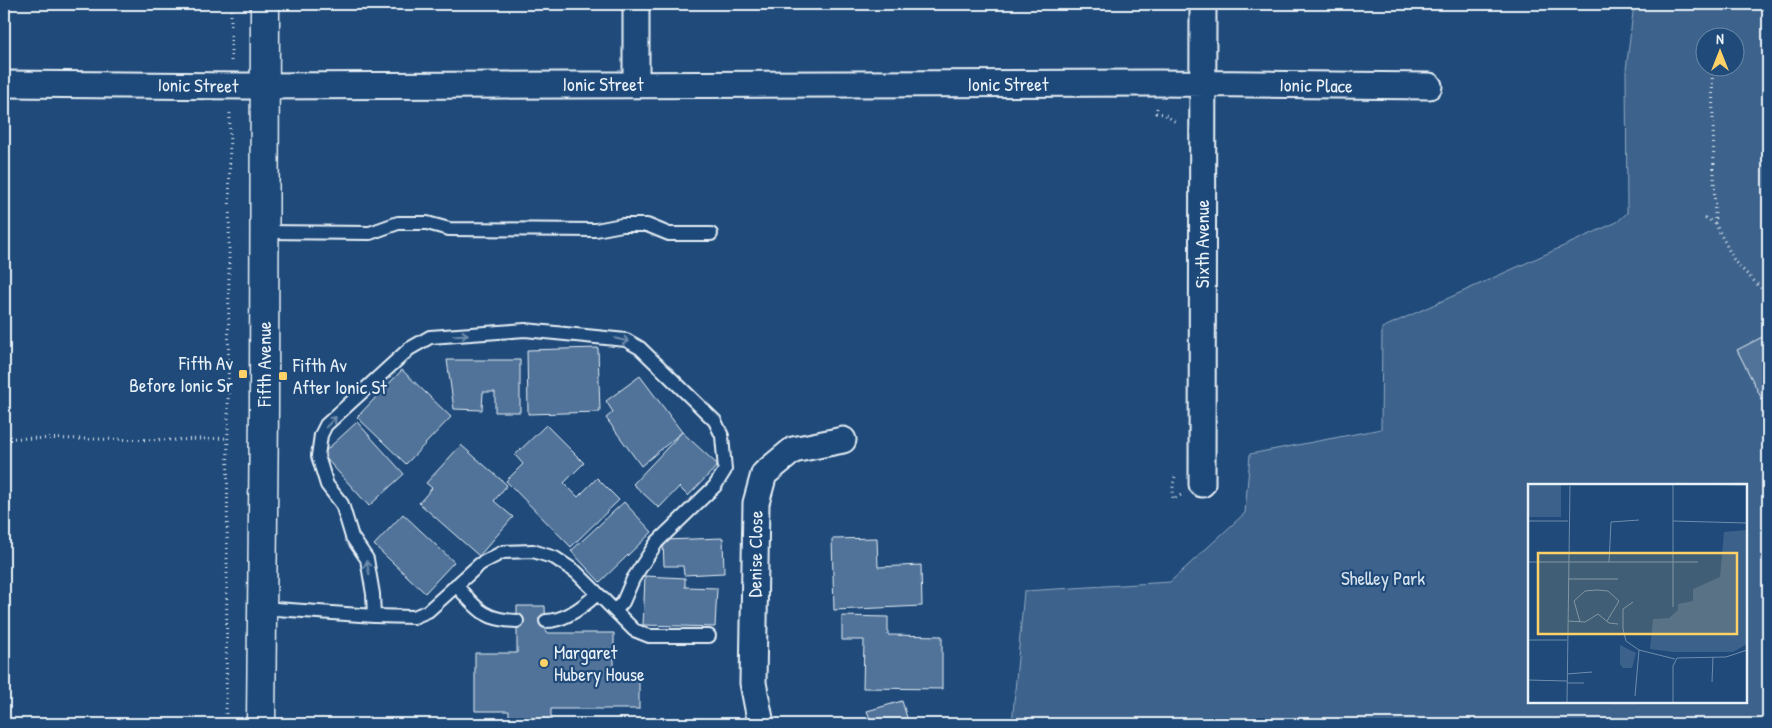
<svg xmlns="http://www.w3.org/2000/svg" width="1772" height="728" viewBox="0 0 1772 728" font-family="'Patrick Hand',sans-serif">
<rect width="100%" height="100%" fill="#1f4a7a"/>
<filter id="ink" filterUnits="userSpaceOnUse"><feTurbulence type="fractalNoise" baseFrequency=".02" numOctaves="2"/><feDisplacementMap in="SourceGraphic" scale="10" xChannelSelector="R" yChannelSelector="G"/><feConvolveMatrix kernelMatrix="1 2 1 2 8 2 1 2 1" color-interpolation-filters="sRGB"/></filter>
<g filter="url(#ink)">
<path fill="#3c628c" stroke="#92aac2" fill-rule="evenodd" d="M 1634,4 L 1768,4 L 1768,724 L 1012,724 L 1024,591 L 1170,582 L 1245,513 L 1250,454 L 1381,429 L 1382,328 L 1617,222 L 1627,213 L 1626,70 ZM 1704,38 L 1734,38 L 1734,68 L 1704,68 ZM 1530,486 L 1746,486 L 1746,702 L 1530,702 Z"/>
<path fill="#517399" stroke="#e8f1f8" d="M 1768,334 L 1768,411 L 1737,350 Z
M 598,348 L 600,412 L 528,414 L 527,350 Z
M 447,360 L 520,360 L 520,412 L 495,412 L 495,392 L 483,392 L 482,410 L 454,409 Z
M 402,370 L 451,417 L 406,464 L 357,417 Z
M 640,376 L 682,432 L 641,466 L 606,418 L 613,412 L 606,401 Z
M 357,422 L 404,474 L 369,506 L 322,454 Z
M 546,425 L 584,463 L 564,483 L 578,497 L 597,478 L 619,500 L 571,547 L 506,481 L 523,464 L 515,455 Z
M 682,432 L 718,465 L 688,496 L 679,487 L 659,508 L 633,484 Z
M 461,445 L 507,485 L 494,501 L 513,517 L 479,556 L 419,503 L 432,488 L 426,483 Z
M 624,502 L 652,532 L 600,582 L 571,551 Z
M 403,514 L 454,562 L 425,593 L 374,545 Z
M 723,538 L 724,573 L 684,575 L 683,566 L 664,566 L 663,540 Z
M 877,538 L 878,567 L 921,565 L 922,606 L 834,610 L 832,539 Z
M 645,576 L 685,578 L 685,587 L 717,588 L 715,627 L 643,625 Z
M 517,606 L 545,606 L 546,633 L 614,633 L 614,674 L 639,674 L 639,709 L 551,709 L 551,724 L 509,724 L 509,711 L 475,711 L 475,653 L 517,653 Z
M 842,616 L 888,617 L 888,635 L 942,636 L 942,689 L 863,688 L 864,640 L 842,640 Z
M 902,701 L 909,724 L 872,724 L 867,711 Z"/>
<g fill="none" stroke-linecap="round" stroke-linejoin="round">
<defs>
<path id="lane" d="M 264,232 L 370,233 L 398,223 L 427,223 L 449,229 L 596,230 L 622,225 L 647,225 L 669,234 L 711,234
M 456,585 C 477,609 484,620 517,621
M 262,608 L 374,616 L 414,617 L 428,611 L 480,564 L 503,552 L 533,551 L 555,558 L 576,572 L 634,630 L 649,636 L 709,636
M 374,616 L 373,594 L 367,559 L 352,537 L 342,504 L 327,485 L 318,456 L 321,435 L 326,425 L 409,349 L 430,337 L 525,330 L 626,340 L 640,348 L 715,421 L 722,436 L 725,470 L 715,486 L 657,542 L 633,579 L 623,602 L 615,611
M 546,621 C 565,621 584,606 597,594"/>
<path id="street" d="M 636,4 L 636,84
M 4,84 L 243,86 L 1157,83 L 1429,86
M 1202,484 L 1203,4
M 761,724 L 753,683 L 756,503 L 764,474 L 793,450 L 843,440"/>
<path id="secondary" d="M 261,724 L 264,409 L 265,4"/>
</defs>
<use href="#lane" stroke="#e8f1f8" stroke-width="16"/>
<use href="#street" stroke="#e8f1f8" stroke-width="29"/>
<use href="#secondary" stroke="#e8f1f8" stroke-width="31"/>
<path stroke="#e8f1f8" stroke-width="3" stroke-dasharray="1 4" stroke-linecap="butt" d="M 231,61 L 231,4
M 1712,68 L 1715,223 L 1735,262 L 1768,295
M 1157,108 L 1156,113 L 1164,114 L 1177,123
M 1705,218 L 1715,223
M 4,438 L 175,440 L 228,438
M 1175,477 L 1173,484 L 1173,499 L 1181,495
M 226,724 L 230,110"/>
<use href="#lane" stroke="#1f4a7a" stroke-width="12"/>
<use href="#street" stroke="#1f4a7a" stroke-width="25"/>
<use href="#secondary" stroke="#1f4a7a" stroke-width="28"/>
</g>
<defs><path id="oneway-shaft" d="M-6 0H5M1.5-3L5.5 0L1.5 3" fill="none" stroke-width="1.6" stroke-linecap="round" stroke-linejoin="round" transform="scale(1.25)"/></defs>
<g stroke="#6f8dac">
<use href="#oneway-shaft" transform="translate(461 335) rotate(-4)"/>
<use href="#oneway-shaft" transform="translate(622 340) rotate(13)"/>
<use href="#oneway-shaft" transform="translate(331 422) rotate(-46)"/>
<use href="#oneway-shaft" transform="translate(368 568) rotate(-101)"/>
</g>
</g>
<g fill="#ffd166" stroke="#1f4a7a" stroke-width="2">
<rect x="238" y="369" width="10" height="10" rx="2.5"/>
<rect x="278" y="371" width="10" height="10" rx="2.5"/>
<circle cx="544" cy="663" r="5"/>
</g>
<g text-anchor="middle" stroke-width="4.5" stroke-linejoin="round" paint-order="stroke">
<g font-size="19" fill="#e8f1f8" stroke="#1f4a7a">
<text x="603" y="91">Ionic Street</text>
<text x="1008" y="91">Ionic Street</text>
<text transform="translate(198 85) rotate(1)" y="7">Ionic Street</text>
<text transform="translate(1316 85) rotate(1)" y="7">Ionic Place</text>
<text transform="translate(1202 244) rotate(-90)" y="7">Sixth Avenue</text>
<text transform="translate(264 364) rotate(-90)" y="7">Fifth Avenue</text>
<text transform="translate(755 554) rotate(-89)" y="7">Denise Close</text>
</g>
<g font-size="19" fill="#e8f1f8" stroke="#1f4a7a" text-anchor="start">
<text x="233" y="370" text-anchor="end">Fifth Av<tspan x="233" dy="22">Before Ionic Sr</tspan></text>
<text x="293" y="372">Fifth Av<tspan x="293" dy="22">After Ionic St</tspan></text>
<text x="554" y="659">Margaret<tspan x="554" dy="22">Hubery House</tspan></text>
</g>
<g font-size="19" fill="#d7e3ed" stroke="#1f4a7a">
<text x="1383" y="585">Shelley Park</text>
</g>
</g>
<g transform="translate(1528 484)">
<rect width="219" height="219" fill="#1f4a7a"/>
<path d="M 0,1 L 33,1 L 33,33 L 0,33 ZM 219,46 L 219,160 L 205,168 L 145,168 L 122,165 L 125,135 L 141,134 L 150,126 L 150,120 L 165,117 L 165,105 L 192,93 L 196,48 ZM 92,161 L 108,169 L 104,184 L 95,184 L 92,180 Z" fill="#3c628c"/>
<path fill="none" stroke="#6f8dac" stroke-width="1" d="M 152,0 L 219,1M 0,37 L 40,37M 145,37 L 219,39M 0,78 L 170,78M 81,78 L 83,38 L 111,36M 40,95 L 90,95M 105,118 L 95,125 L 95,145 L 98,157 L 111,166 L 147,175M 145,123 L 145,0M 40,137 L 57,138 L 70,130 L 81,139 L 90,140M 52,138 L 46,117 L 57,107 L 69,106 L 80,107 L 91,117 L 79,137M 0,156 L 39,156M 39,190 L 64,188M 0,196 L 39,197M 184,198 L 185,173M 39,199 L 56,199M 107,212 L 111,166M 39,218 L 42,2M 145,218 L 145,182 L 149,174 L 198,173 L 219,166"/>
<path fill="#ffd166" fill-opacity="0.15" stroke="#ffd166" stroke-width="2.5" d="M 10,69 L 209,69 L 209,150 L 10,150 Z"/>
<rect width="219" height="219" fill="none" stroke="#e8f1f8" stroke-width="2.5"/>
</g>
<rect width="1772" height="728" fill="none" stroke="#1f4a7a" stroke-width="20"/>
<rect x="10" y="10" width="1752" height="708" fill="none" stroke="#e8f1f8" stroke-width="2" filter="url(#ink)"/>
<g transform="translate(1720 52)"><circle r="24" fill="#1f4a7a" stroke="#6f8dac"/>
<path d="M0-4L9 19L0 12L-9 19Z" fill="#ffd166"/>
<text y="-8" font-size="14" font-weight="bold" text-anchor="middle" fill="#e8f1f8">N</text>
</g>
</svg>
